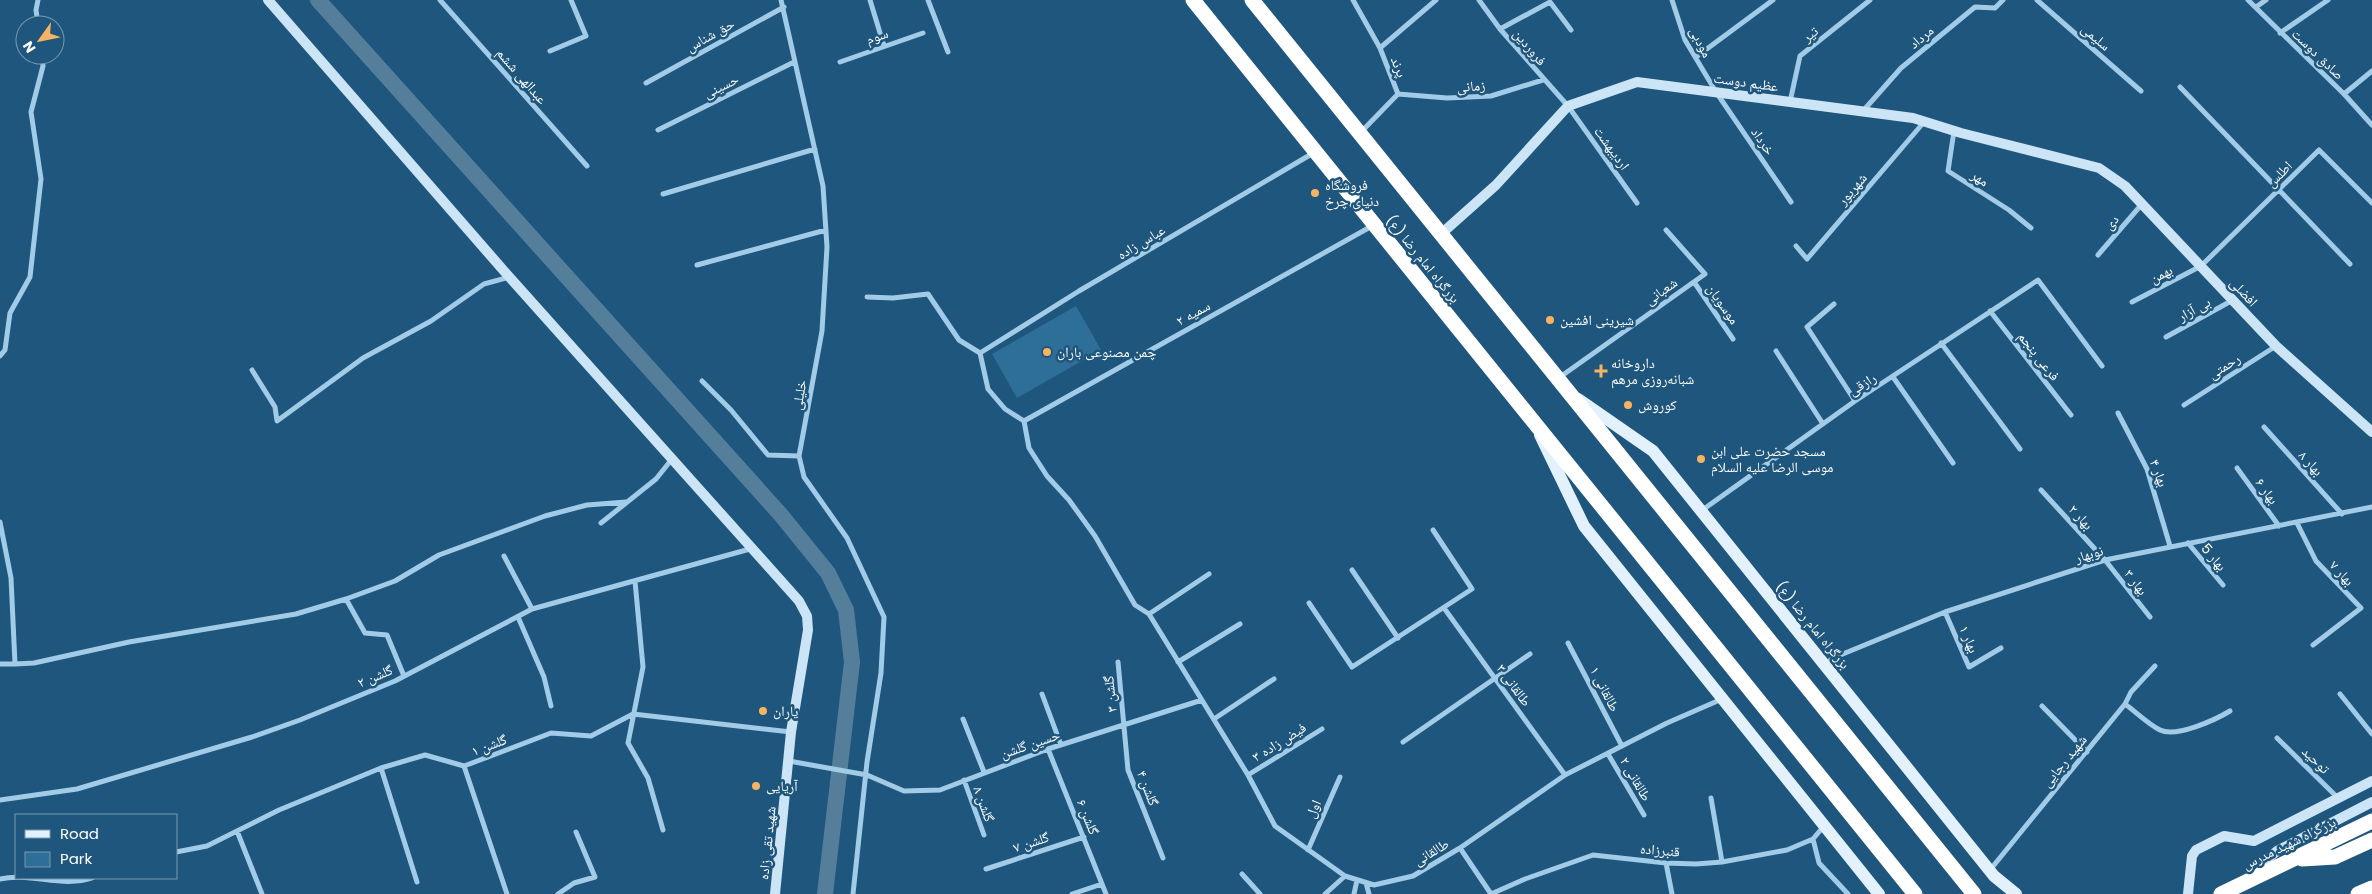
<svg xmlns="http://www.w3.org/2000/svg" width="2372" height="894" viewBox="0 0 2372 894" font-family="Poppins,'Noto Naskh Arabic',sans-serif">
<rect width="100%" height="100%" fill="#1f567d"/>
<path fill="#2e6f99" d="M 1076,306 L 1101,350 L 1017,398 L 992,354 Z"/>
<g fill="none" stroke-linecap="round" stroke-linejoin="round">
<path stroke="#557e9a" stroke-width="16" d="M 318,0 L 781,515 L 828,573 L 846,610 L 852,662 L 825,894"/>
<path stroke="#a1cbe7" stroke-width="5" d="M 440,0 L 587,166
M 781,0 L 823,186 L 827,247 L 822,331 L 799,456 L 804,477 L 847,538 L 884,617 L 881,673 L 867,762 L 853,894
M 870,0 L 884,46
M 928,0 L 948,52
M 1353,0 L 1380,48 L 1398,94 L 1362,131
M 1479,0 L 1500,29 L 1568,106 L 1637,203
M 1672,0 L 1685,40 L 1716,92 L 1791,202
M 2037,0 L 2141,91
M 2248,0 L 2344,94 L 2372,125
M 2256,7 L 2266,0
M 38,25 L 36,10 L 38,0
M 1500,29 L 1550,2 L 1571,30
M 2280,33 L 2328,0
M 1380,48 L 1436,0
M 550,51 L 586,36 L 571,0
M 1696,57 L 1773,0
M 840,62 L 923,33
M 646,83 L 784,7
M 2180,87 L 2350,264
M 1398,94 L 1447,98 L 1491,96 L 1543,80
M 2344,94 L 2372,71
M 1790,102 L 1800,56 L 1870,0
M 1863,111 L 1901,68 L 1975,7 L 1995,8 L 2003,0
M 658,130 L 794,62
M 1954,131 L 1948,171 L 2009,210 L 2031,228
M 663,194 L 815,149
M 1796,246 L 1807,259 L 1924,122
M 2098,255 L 2142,204
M 697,265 L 826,230
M 1694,282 L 1733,339
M 867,297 L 893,298 L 928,294 L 959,340 L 980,353 L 988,389 L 1005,409 L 1024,421 L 1029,448 L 1047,476 L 1069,500 L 1095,536 L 1135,605 L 1149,614 L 1248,775 L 1275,826 L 1345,876 L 1374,885 L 1413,876 L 1460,848 L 1565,775 L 1667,723 L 1722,699
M 2132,302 L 2201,266 L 2319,150 L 2372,203
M 1834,304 L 1807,327 L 1855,401
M 1990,311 L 2071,415
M 2166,337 L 2233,300
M 1941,343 L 2020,449
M 1776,351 L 1823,424
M 980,353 L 1079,291 L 1315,152
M 0,356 L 5,350 L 10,313 L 30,277 L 41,179 L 31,112 L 43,66 L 42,55
M 252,370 L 275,407 L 277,421 L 363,358 L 431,321 L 484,284 L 510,277
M 1560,377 L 1705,274 L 1666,230
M 1893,377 L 1953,463
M 702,381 L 731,410 L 768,455 L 799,456
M 2184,405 L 2276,346
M 2118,413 L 2147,469 L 2170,546
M 1024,421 L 1372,226
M 2264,427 L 2342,514
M 2237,468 L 2279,526
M 2041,490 L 2105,560 L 2150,617
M 1701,511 L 1855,401 L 2038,280 L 2102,366
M 0,522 L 11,578 L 15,664 L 34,663 L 129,642 L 296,614 L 346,599 L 365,633 L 387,635 L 404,676
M 601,523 L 656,479 L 672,459
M 2297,523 L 2316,561 L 2361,608 L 2313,645
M 2188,543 L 2223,585
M 504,556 L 532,609
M 1352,570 L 1398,638
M 635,581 L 643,667 L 628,743 L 648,778 L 663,830
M 346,599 L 395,581 L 439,555 L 545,516 L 587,505 L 626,502
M 1309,603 L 1352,667 L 1472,589 L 1433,530
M 1444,608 L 1565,775
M 1945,612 L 1969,667 L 2001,648
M 1149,614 L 1209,574
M 518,617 L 544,677 L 551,706
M 1568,643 L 1622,746
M 1118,662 L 1128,770 L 1163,858
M 1178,662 L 1240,624
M 0,664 L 15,664
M 1825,665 L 1833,658 L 1945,612 L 2105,560 L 2372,507
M 1042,694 L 1061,745
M 2340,694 L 2372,734
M 2125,704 C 2136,712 2148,724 2160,730 C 2176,738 2215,720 2230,711
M 2042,706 L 2087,752
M 963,719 L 984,772
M 1214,719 L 1274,679
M 2277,738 L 2338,798
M 1403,742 L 1530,654
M 1048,749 L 1106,894
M 1608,754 L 1644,815
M 789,761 L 867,775 L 904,791 L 940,790 L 1048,749 L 1202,700
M 464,766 L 507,894
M 381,768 L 417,882
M 1248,775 L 1322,729
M 964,780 L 984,835
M 1711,798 L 1722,862
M 0,800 L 77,789 L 252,737 L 300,720 L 395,681 L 532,609 L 750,549
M 237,831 L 262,894
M 1813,839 L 1819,863 L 1848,894
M 1460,848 L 1491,894
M 1308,850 L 1340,777
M 176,852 L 207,846 L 279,810 L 381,768 L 425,755 L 464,766 L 551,733 L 591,736 L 633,714 L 791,732
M 1666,863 L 1672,894
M 986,869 L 1084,837
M 1990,870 L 2125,704 L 2131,692 L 2155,666
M 1242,874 L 1260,894
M 0,879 C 29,872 63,888 92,878
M 1366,883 L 1369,894
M 558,894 L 574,883 L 595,877 L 576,832
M 1072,894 L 1102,884
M 1325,894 L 1345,876
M 1354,894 L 1357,880
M 1491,894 L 1525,879 L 1593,855 L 1666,863 L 1696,864 L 1722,862 L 1787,850 L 1813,839 L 1824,826"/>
<path stroke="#cbe4f6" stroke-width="10" d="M 268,0 L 504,271 L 799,601 L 807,616 L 808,630 L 791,732 L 775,894
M 1441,234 L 1496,185 L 1568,106 L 1637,82 L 1913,118 L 1961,133 L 2099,168 L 2125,186 L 2276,346 L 2372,432
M 2257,876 L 2270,857 L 2277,851 L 2372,802
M 2188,894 L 2192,856 L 2196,850 L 2224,836 L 2254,841 L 2372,781"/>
<path stroke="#e3f1fd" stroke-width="12" d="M 1578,399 L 1653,451 L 1994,876 L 2016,894
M 1540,435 L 1584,526 L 1879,894"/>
<path stroke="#fff" stroke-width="15" d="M 1193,0 L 1915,894
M 1252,0 L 1974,894
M 2302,859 L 2335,857 L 2372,840
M 2221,894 L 2372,821
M 2358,894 L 2372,888"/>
</g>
<g fill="#f6b461" stroke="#1f567d" stroke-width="2">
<circle cx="1315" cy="193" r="5"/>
<circle cx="1550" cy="320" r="5"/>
<circle cx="1047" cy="352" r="5"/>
<path d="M1598.5 363.5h5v5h5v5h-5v5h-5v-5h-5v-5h5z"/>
<circle cx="1628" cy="405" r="5"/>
<circle cx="1701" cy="459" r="5"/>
<circle cx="763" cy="711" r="5"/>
<circle cx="756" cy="786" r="5"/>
</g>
<g text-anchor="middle" stroke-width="5" stroke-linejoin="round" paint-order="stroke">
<g font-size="14" fill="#fff" stroke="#1f567d">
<text transform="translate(1810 34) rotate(-39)" y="5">تیر</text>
<text transform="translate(710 35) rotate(-29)" y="5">حق شناس</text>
<text transform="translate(877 36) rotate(-19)" y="5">سوم</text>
<text transform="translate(1921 37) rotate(-40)" y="5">مرداد</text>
<text transform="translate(2096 37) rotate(41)" y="5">سلیمی</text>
<text transform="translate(1701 42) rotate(63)" y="5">مودبی</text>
<text transform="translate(1530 47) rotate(50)" y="5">فروردین</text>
<text transform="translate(2318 54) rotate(44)" y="5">صادق دوست</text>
<text transform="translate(1399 67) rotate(69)" y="5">پرند</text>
<text transform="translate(522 76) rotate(49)" y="5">عبدالهی ششم</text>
<text transform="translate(1746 82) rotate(8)" y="5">عظیم دوست</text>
<text transform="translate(721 86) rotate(-26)" y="5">حسینی</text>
<text transform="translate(1471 86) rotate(-4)" y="5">زمانی</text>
<text transform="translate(1763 141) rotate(55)" y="5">خرداد</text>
<text transform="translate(1612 148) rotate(54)" y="5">اردیبهشت</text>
<text transform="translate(2279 174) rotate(-45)" y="5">اطلس</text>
<text transform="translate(1980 178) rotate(33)" y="5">مهر</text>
<text transform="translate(1852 189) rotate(-49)" y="5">شهریور</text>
<text transform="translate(2111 222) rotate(-49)" y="5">دی</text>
<text transform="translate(1141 242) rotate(-31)" y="5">عباس زاده</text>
<text transform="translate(1423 259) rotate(51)" y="5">بزرگراه امام رضا (ع)</text>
<text transform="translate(2161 274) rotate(-27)" y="5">بهمن</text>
<text transform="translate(1661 291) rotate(-35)" y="5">شعبانی</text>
<text transform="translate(2244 292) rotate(47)" y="5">افضلی</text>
<text transform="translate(1723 304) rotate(55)" y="5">موسویان</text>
<text transform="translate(2194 309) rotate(-29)" y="5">بی آزار</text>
<text transform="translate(1193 313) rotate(-29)" y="5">سمیه ۲</text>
<text transform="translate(2039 356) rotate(52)" y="5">فرعی پنجم</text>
<text transform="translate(2224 366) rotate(-32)" y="5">رحمتی</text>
<text transform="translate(1862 384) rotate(-32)" y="5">رازقی</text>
<text transform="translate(799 395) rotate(-80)" y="5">خلیلی</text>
<text transform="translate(2311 463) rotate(48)" y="5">بهار ۸</text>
<text transform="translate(2159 473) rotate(70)" y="5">بهار ۴</text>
<text transform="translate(2267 491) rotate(54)" y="5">بهار ۶</text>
<text transform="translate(2081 517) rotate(48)" y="5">بهار ۲</text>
<text transform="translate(2089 554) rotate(-17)" y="5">نوبهار</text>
<text transform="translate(2214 557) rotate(50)" y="5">بهار 5</text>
<text transform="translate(2342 573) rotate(47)" y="5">بهار ۷</text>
<text transform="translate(2136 582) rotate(52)" y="5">بهار ۳</text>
<text transform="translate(1813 625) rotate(51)" y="5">بزرگراه امام رضا (ع)</text>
<text transform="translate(1969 639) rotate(67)" y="5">بهار ۱</text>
<text transform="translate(375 676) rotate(-23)" y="5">گلشن ۲</text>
<text transform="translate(1514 685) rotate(54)" y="5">طالقانی ۳</text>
<text transform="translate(1605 689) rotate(63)" y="5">طالقانی ۱</text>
<text transform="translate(1110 694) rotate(-96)" y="5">گلشن ۳</text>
<text transform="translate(1279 742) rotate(-32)" y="5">فیض زاده ۳</text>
<text transform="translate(1030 744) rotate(-19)" y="5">حسین گلشن</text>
<text transform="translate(489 745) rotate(-21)" y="5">گلشن ۱</text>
<text transform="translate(2316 760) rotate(44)" y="5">توحید</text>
<text transform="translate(2064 761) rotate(-51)" y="5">شهید رجایی</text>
<text transform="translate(1636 779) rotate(60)" y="5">طالقانی ۲</text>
<text transform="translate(1148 788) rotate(69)" y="5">گلشن ۴</text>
<text transform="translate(984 804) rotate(70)" y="5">گلشن ۸</text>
<text transform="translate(1313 809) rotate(-66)" y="5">اول</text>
<text transform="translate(1088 817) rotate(68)" y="5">گلشن ۶</text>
<text transform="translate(1031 842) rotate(-18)" y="5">گلشن ۷</text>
<text transform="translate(767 843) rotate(-84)" y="5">شهید تقی زاده</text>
<text transform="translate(2289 843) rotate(-26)" y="5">بزرگراه شهید مدرس</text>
<text transform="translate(1660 850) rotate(5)" y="5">قنبرزاده</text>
<text transform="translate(1431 852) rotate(-31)" y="5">طالقانی</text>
</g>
<g font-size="14" fill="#fff" stroke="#1f567d" text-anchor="start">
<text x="1325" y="190">فروشگاه<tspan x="1325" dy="16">دنیای چرخ</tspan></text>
<text x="1560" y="325">شیرینی افشین</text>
<text x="1057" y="357">چمن مصنوعی باران</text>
<text x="1611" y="368">داروخانه<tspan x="1611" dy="16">شبانه‌روزی مرهم</tspan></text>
<text x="1638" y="410">کوروش</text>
<text x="1711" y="456">مسجد حضرت علی ابن<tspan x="1711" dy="16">موسی الرضا علیه السلام</tspan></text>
<text x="773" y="716">یاران</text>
<text x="766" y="791">آریایی</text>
</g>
</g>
<rect x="15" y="814" width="162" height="65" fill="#1f567d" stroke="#799ab1"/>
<rect x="25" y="830" width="25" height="8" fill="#e3f1fd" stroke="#799ab1"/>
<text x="60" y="839" font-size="15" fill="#ffffff">Road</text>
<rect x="25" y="852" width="25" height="15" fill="#2e6f99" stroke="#799ab1"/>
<text x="60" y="864" font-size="15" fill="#ffffff">Park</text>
<g transform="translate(40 40) rotate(237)"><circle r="24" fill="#1f567d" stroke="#799ab1"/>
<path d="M0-4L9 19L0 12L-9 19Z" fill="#f6b461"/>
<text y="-8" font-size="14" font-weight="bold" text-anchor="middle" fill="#ffffff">N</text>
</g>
</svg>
